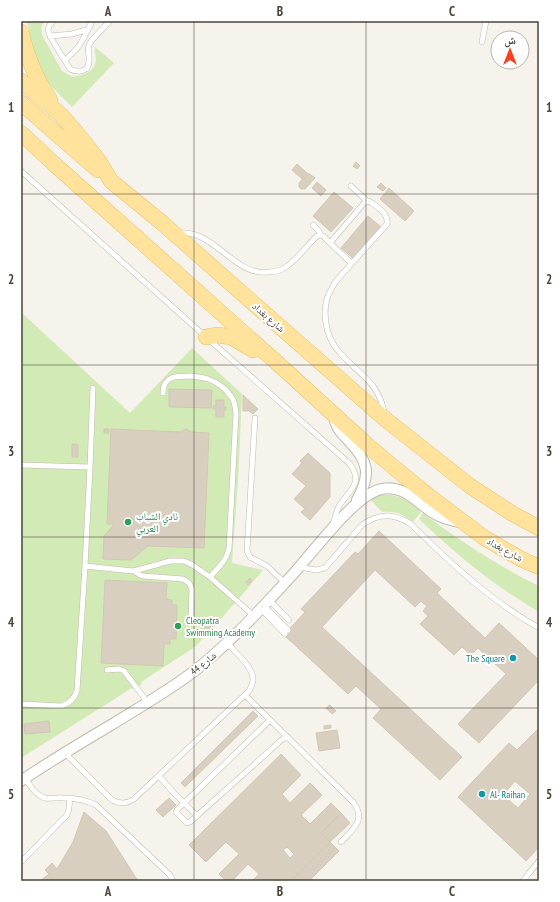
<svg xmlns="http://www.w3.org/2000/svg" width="560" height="902" viewBox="0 0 560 902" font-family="'PT Sans Narrow','Noto Naskh Arabic',sans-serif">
<rect width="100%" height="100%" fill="#f6f3ec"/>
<path fill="#d2eab5" d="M 27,21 L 44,21 L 41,27 L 42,35 L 62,71 L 73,77 C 83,75 95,72 96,60 C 96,55 94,53 95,47 L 114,63 L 72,107 L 46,81 L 35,61 Z
M 21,312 L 130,413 L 192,348 L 242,394 L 238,481 L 232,563 L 263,570 L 237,601 L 195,647 L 141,682 L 142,684 L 133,689 L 132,688 L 21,758 Z
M 381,495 C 399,493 408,501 421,512 L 413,522 C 404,514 394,511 382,512 L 370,499 Z
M 423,513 C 460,541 498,566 539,586 L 539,612 C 495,586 456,555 419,519 Z"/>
<path fill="#d8cfc1" stroke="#d3c7b4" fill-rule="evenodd" d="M 356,162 L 360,166 L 357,169 L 353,166 Z
M 297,164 L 307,173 L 302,179 L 292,170 Z
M 308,173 L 315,178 L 305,189 L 301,189 L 299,187 L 299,183 Z
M 317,182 L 326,190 L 321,196 L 312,188 Z
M 381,183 L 386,188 L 383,191 L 377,187 Z
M 389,188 L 414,211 L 405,221 L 380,199 Z
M 334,192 L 353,208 L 331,232 L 313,216 Z
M 368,216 L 382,228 L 354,259 L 341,248 Z
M 169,389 L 212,390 L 211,408 L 169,407 Z
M 243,395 L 258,409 L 253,414 L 249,411 L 243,411 Z
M 216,400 L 224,400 L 224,407 L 226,407 L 226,410 L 224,410 L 224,417 L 216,417 L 216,409 L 213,409 L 213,406 L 216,406 Z
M 104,429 L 109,429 L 109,433 L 104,433 Z
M 111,429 L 180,432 L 186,429 L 191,432 L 209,433 L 204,548 L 148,546 L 131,560 L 103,559 L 104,536 L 113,526 L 113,524 L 107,524 Z
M 72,444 L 78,445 L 78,457 L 72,457 Z
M 308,453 L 330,473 L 330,497 L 310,520 L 301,512 L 305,509 L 294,499 L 306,486 L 292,474 L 302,463 L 300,461 Z
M 379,531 L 441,589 L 437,593 L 485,638 L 499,623 L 539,660 L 539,680 L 479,743 L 458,724 L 506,674 L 478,648 L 471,655 L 462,647 L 454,655 L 420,624 L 428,616 L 423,611 L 427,606 L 421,601 L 415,607 L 375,570 L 322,627 L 462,757 L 440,780 L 373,718 L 381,709 L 356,686 L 348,694 L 284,635 L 305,612 L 301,609 L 355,552 L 358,554 Z
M 250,578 L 252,581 L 248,585 L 246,582 Z
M 105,580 L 167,583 L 166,599 L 172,600 L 172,605 L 177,605 L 176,639 L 170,639 L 170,644 L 164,644 L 163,666 L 101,663 Z
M 207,624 L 211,627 L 207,631 L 203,629 Z
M 330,705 L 336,711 L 332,714 L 326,708 Z
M 253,711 L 258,716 L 185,787 L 181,783 Z
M 49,721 L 50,732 L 25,734 L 24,724 Z
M 331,725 L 331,728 L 324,729 L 324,726 Z
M 539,728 L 539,847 L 526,861 L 458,797 L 509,743 L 517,750 ZM 515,781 L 530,794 L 518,808 L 503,795 Z
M 337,730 L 340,748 L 319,751 L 316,733 Z
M 281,754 L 301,775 L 282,794 L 290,803 L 310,783 L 322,795 L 301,815 L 310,824 L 331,803 L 341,813 L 321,833 L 330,842 L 291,881 L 252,881 L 259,874 L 248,864 L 232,881 L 226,881 L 219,874 L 239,854 L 226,842 L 206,862 L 189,845 ZM 287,847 L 294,854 L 290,858 L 283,850 Z
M 169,798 L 176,805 L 163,817 L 156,810 Z
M 84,812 L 106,831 L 138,881 L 40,881 L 49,874 L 45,870 L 52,863 L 57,869 L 73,842 Z
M 341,813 L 350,823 L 330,842 L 321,833 Z
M 330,842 L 339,851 L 309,881 L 291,881 Z"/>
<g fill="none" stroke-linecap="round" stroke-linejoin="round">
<defs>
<path id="service" d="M 53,21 C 51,23 49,26 48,29 C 48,37 66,61 70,69 C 78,73 89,72 89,61 C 90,56 87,51 89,45 C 93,37 104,28 110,21
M 50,36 L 72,34 L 86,30
M 482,42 L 486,21
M 65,60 C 72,54 78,49 82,41 C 86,35 87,30 91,24
M 21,171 L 206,337 L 350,464 C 364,484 349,490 339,506 C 336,512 335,518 333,525
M 351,186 L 367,201
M 313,225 L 319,231 L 320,235
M 179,233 C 216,230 234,277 269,272 C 275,272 282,270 287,266 C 298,259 307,245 317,236 L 320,235 L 323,236 L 351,263
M 330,243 L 365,202 L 369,201 C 377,207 389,213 387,224 L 336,281 C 332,288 327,295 326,303 C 323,321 328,341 341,354 C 359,374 379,383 384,412
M 163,393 C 163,376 176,376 190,376 C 196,377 202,377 208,379 C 217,382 227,389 232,398 C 235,402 235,407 236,413 L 229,549 C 226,561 218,568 210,577
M 255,418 L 247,551 L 250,557 L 267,566 L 285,583
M 21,465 L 90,467
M 85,566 L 123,570 L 134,571 L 170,561 L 184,561 L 191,564 L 210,577 L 254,616
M 300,567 L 316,570 L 325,568 L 362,525 C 379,513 393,513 411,524 C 450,563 491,601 539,628
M 134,571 L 140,575 L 143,576 L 183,579 L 189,583 L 192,589 L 191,623
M 269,600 L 289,620
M 264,606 L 288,630
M 261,609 L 285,634
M 107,670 L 119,669 L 124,671 L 148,703
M 245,695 L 353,802 C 367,820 353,829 341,842
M 21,704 L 61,706 C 70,703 74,699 77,691 L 85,566 L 90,467 L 93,388
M 270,720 L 177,810 L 176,812 L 187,823 L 190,822 L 286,736
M 65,753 L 112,800 C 120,804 126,804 134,799 L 249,691 C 251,687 253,684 253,679 C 253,667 235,652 227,643
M 159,776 L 173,792 L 197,816
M 25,778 C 29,784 33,791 39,795 C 46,801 54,797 63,798 C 74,798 86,800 96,805 L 170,875 L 173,881
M 21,862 L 67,815 C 70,809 70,805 69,798
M 523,881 L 529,873 L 539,861"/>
<path id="minor" d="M 334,415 C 335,427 341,433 349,441 C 369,462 371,475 357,500
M 21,781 C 50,761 81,743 111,725 C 140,707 170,690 197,669 C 223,648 246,625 269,600 C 281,587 294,574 305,560 C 322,541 358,493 382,489 C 403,484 416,502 432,512 C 440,518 450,520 460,522"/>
<path id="primary" d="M 21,32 C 27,57 35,78 50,100
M 21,81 L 61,115 L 75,131 L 99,161 L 111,181 L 161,222 L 385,419 L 470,486 L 513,514 L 539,528
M 21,103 L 98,170
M 21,133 L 53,163 L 285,370 L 365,443 L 397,470 L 429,496 L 483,537 L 521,559 L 539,567
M 206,337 L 218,335 L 231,337 L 253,350"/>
</defs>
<use href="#service" stroke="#c2bbae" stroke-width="6"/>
<use href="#minor" stroke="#c2bbae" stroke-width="12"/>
<use href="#primary" stroke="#e6c16a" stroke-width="16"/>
<use href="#service" stroke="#fff" stroke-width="5"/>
<use href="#minor" stroke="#fff" stroke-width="10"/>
<use href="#primary" stroke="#ffe39c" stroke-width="15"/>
</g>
<path fill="none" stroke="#4b4439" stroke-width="1" stroke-opacity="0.55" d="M 194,21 L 194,881M 366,21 L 366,881M 21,194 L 539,194M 21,365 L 539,365M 21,537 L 539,537M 21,708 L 539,708"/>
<g fill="#2e9e5b" stroke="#fff" stroke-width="1.5">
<circle cx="128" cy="522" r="4"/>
<circle cx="178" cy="626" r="4"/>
</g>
<g fill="#0f9aa8" stroke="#fff" stroke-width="1.5">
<circle cx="513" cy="658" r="4"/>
<circle cx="482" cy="794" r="4"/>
</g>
<g text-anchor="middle" stroke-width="4" stroke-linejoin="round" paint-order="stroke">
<g font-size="10" fill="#4b4439" stroke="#fff">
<text transform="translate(269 317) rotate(41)" y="4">شارع بغداد</text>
<text transform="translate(505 549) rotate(29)" y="4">شارع بغداد</text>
<text transform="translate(203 663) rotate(-39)" y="4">شارع 44</text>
</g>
<g font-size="10" fill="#27864d" stroke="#fff" text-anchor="start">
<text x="136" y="520">نادي الشباب<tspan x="136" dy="12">العربي</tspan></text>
<text x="186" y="624">Cleopatra<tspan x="186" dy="12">Swimming Academy</tspan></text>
</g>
<g font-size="10" fill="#0d838f" stroke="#fff" text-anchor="end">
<text x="505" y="662">The Square</text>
<text x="490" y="798" text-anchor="start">Al- Raihan</text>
</g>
</g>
<rect width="560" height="902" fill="none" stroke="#ffffff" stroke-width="44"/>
<g transform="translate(510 50)"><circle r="19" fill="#ffffff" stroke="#b7b4b0"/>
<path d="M0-3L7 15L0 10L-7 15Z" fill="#fc3f1d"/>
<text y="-6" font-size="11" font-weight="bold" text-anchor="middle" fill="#4b4439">ش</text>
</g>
<rect x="22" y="22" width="516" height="858" fill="none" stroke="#4b4439" stroke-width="1.5"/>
<g font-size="13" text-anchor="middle" font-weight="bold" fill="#4b4439">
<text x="108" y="16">A</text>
<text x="280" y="16">B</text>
<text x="452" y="16">C</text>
<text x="11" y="112">1</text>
<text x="549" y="112">1</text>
<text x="11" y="284">2</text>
<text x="549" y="284">2</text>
<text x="11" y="456">3</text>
<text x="549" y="456">3</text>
<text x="11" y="627">4</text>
<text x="549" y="627">4</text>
<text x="11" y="799">5</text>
<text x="549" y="799">5</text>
<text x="108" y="896">A</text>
<text x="280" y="896">B</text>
<text x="452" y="896">C</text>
</g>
</svg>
